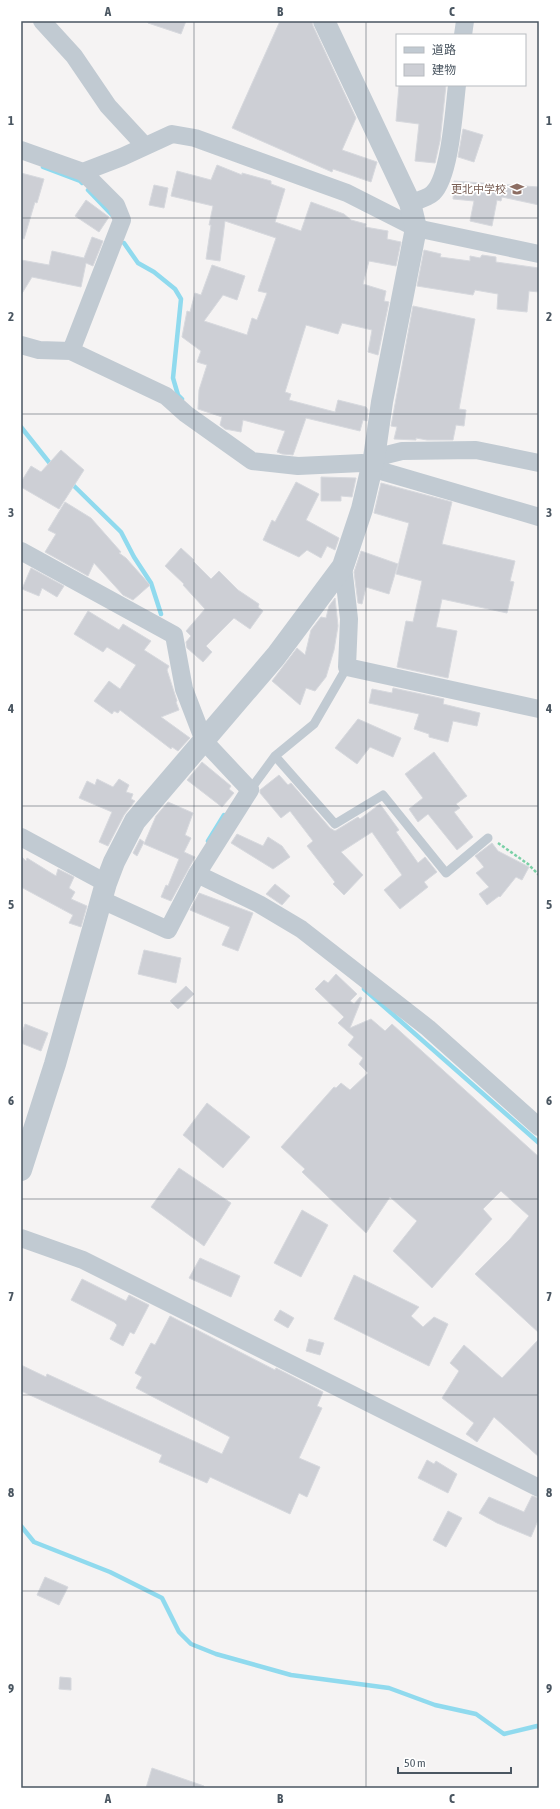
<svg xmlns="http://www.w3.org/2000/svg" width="560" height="1809" viewBox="0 0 560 1809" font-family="'Asap Condensed','Noto Sans JP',sans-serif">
<rect width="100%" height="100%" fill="#f5f3f3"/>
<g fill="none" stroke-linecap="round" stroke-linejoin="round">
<path stroke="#90daee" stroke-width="4.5" d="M 43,167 L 80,181 L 82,183
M 88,190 L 113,216
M 124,243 L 138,263 L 154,272 L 175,289 L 181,299 L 173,378 L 178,395 L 182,399
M 21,427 L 52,466
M 70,482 L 121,532 L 134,557 L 151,583 L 161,614
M 208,841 L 224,815
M 364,989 L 539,1143
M 21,1526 L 34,1542 L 110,1572 L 162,1598 L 179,1632 L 191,1644 L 216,1654 L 291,1675 L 389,1688 L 435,1705 L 476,1714 L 504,1734 L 537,1726 L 539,1727"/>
</g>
<path fill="#cdcfd5" stroke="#d7d9de" d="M 148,21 L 186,21 L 181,34 L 148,23 Z
M 280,21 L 312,21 L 313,26 L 356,118 L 342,150 L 377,162 L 371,182 L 333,169 L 332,172 L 232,128 Z
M 399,85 L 446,85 L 440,141 L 435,163 L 415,161 L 419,124 L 396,121 Z
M 463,129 L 483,135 L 474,162 L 458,157 Z
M 217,165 L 242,175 L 242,173 L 271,181 L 271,184 L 285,189 L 275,222 L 301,231 L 311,202 L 344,214 L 351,220 L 366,224 L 365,227 L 388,231 L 387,239 L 401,242 L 396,266 L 369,261 L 363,284 L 386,291 L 384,301 L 389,302 L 378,355 L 368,352 L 372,330 L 342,323 L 338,334 L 306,325 L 285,392 L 291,394 L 289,400 L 335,412 L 338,400 L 366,407 L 368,410 L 367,421 L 363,420 L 360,431 L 306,418 L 293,455 L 282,454 L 277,452 L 285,431 L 243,420 L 241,432 L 225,429 L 220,425 L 222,417 L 198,409 L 199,390 L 207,365 L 197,362 L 201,351 L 182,337 L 187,311 L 190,312 L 195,293 L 201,295 L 212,265 L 245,276 L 237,300 L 223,295 L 204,321 L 247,335 L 252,318 L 257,320 L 267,293 L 258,291 L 276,238 L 225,221 L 220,261 L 206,259 L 211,225 L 209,225 L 213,206 L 171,196 L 177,171 L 211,180 Z
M 21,173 L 44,179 L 37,203 L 35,202 L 24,239 L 21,238 Z
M 454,181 L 539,187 L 539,205 L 502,197 L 501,201 L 497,200 L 492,226 L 470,221 L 474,201 L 453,199 Z
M 154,185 L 168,188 L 164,208 L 149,205 Z
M 86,200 L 109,217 L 99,232 L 75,216 Z
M 92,237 L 103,241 L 93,266 L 86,263 L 81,287 L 32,277 L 21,295 L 21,260 L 49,265 L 52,251 L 84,258 Z
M 424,250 L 441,254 L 440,257 L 470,261 L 470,256 L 480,258 L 482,255 L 496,257 L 496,262 L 539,268 L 539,292 L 529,291 L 527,312 L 497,309 L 498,294 L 475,290 L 473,295 L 417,286 Z
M 413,306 L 475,319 L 459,409 L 466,410 L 464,426 L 456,425 L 453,440 L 427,440 L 416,438 L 416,440 L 394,439 L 397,427 L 391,426 Z
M 61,450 L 84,470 L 59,509 L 21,487 L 21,482 L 31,466 L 41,472 Z
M 321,477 L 356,478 L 352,497 L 341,496 L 341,501 L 321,501 Z
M 296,482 L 319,494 L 306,520 L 339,538 L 335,550 L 327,546 L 321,558 L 307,550 L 299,557 L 263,540 L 272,520 L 275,522 Z
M 381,483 L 452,502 L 442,544 L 515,561 L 510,581 L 514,582 L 507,613 L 442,599 L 436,627 L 457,631 L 448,678 L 397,667 L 406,621 L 413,622 L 422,581 L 396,574 L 409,523 L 374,513 Z
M 65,502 L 91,518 L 121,552 L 119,553 L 126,558 L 150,585 L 133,600 L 123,595 L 94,563 L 88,576 L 45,552 L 56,534 L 48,530 Z
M 181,548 L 194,560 L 193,561 L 211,579 L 219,571 L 238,590 L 259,604 L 258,607 L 263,611 L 250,629 L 234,618 L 206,646 L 212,652 L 203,662 L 187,648 L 186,642 L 191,636 L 186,631 L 205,609 L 183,585 L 184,584 L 165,566 Z
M 361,551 L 398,564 L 389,594 L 366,587 L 362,604 L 358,603 L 354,572 Z
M 31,568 L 64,586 L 57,597 L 42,588 L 39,596 L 22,589 Z
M 335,598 L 338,626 L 334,650 L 326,677 L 315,691 L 306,688 L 300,705 L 272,681 L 297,648 L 305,655 L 311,630 L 321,617 L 326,618 L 329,606 Z
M 88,611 L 119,630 L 123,624 L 151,641 L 144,650 L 169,666 L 167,670 L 177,701 L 176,702 L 179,710 L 161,717 L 190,738 L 178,751 L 172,747 L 171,749 L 120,710 L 118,713 L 114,711 L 112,714 L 94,701 L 109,681 L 120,689 L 136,665 L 107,647 L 103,652 L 74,634 Z
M 393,688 L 444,699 L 443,704 L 480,713 L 477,726 L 453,721 L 448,742 L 429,737 L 429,734 L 414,729 L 419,714 L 369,703 L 372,689 L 392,693 Z
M 358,719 L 401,738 L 393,757 L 370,747 L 357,764 L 335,748 Z
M 434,752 L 467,796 L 456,804 L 460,808 L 454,812 L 473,837 L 457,850 L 428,814 L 418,822 L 409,809 L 423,798 L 405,774 Z
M 202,762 L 231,786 L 229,789 L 234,793 L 222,807 L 187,780 Z
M 279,775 L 288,785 L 291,783 L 330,828 L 335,831 L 358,817 L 360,819 L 380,804 L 399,830 L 396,832 L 418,863 L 425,857 L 437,872 L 424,882 L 428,887 L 400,909 L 384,890 L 402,875 L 372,832 L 341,852 L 363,875 L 344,895 L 333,884 L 335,882 L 307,846 L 313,841 L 290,811 L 281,818 L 260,793 L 260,790 Z
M 97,779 L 113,787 L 119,779 L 129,785 L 126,792 L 133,794 L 131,799 L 135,801 L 124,815 L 108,846 L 99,842 L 112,812 L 79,798 L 87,781 L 95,785 Z
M 168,802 L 193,813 L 185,835 L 191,838 L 184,852 L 195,857 L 171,901 L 161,897 L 166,885 L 168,886 L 179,859 L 144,844 L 156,816 Z
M 237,834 L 263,846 L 268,837 L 282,846 L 290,857 L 273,869 L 231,843 Z
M 140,839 L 144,842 L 137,856 L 133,853 Z
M 492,843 L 498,851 L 529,867 L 522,880 L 516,877 L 500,897 L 499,896 L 487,905 L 479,894 L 489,887 L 476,873 L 484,867 L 475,856 Z
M 21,856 L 26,861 L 27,858 L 56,876 L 58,869 L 74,877 L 69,888 L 75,892 L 71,899 L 87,906 L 81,927 L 69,923 L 73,915 L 21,887 Z
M 275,884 L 290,896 L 282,905 L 266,894 Z
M 199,893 L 253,913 L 238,951 L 222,945 L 230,927 L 190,910 Z
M 144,950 L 181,958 L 176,983 L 138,974 Z
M 336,974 L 357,994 L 350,1001 L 354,1004 L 360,997 L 362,998 L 350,1028 L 371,1019 L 385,1031 L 392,1024 L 539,1157 L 539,1333 L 475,1274 L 510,1239 L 529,1216 L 501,1191 L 483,1209 L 492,1219 L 432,1288 L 393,1251 L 417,1221 L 390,1197 L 366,1233 L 302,1172 L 305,1169 L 281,1147 L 334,1087 L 336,1088 L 341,1083 L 350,1090 L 368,1073 L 359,1064 L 363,1058 L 348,1045 L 354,1037 L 338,1023 L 344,1017 L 315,989 L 324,980 L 328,983 Z
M 186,986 L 194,994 L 178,1009 L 170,1001 Z
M 25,1024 L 48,1033 L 41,1051 L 21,1043 L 21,1036 Z
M 207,1103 L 250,1137 L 223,1168 L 183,1135 Z
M 179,1168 L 231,1203 L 204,1246 L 151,1207 Z
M 302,1210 L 328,1225 L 301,1277 L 274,1263 Z
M 200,1258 L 240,1276 L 231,1297 L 189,1278 Z
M 354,1275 L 419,1307 L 411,1316 L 423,1327 L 434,1317 L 448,1324 L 429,1366 L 334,1319 Z
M 82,1279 L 126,1301 L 129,1295 L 149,1305 L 134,1334 L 130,1332 L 123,1346 L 110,1339 L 117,1325 L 114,1322 L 71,1300 Z
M 280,1310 L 294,1318 L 288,1328 L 274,1320 Z
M 170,1316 L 275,1370 L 276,1368 L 323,1392 L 317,1406 L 322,1408 L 299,1458 L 320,1467 L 307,1497 L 299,1493 L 290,1514 L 210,1477 L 207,1483 L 159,1462 L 162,1455 L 21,1391 L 21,1365 L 46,1377 L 47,1374 L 222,1454 L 230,1437 L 136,1388 L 142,1377 L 135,1373 L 151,1343 L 155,1345 Z
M 309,1339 L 324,1343 L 320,1355 L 306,1351 Z
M 539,1339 L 539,1457 L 494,1417 L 477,1442 L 466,1434 L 474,1423 L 442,1398 L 459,1371 L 450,1363 L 464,1345 L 502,1378 Z
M 427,1460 L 434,1464 L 436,1461 L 457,1474 L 448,1493 L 418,1478 Z
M 532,1496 L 539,1498 L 539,1518 L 531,1537 L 497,1523 L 479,1513 L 489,1497 L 524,1512 Z
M 448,1511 L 462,1518 L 446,1547 L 433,1540 Z
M 45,1577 L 68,1587 L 59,1605 L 37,1595 Z
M 60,1677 L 71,1678 L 71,1690 L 59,1689 Z
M 152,1768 L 204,1786 L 204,1788 L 146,1788 Z"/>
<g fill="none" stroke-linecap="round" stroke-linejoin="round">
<path stroke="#7ad0a6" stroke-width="2.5" stroke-dasharray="3 2" stroke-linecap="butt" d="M 498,843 L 528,864 L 539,875"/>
<path stroke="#c1cad2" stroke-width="9" d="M 275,756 L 314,724 L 347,667
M 250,790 L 275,756 L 335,824 L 383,795 L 446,873 L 488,838"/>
<path stroke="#c1cad2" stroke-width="18" d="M 42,21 L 74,56 L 108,106 L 145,146
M 463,35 L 465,21
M 21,150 L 83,172 L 122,157 L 172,134 L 195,138 L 347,193 L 416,228 L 539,254
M 410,203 C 416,201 428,198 433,193 C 450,177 454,110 457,85
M 21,345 L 39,350 L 71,351 L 166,396 L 186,414 L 252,461 L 298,466 L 362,463 L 371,468 L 539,517
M 71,351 L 122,220 L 116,205 L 83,172
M 374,458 L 402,451 L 476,450 L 539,463
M 21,551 L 174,635 L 184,689 L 204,741 L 250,790 L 197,874 L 259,904 L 301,929 L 428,1028 L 539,1127
M 343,566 L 349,619 L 347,667 L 539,709
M 21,837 L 106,883
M 102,900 L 168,930 L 197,874
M 21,1238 L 83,1260 L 539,1488"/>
<path stroke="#c1cad2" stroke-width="22" d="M 21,1170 L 55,1064 L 106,883 L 114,862 L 135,821 L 276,656 L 343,566 L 362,509 L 374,458 L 382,402 L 416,228 L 410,203 L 324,21"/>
</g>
<path fill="none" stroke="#4a5661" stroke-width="1" stroke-opacity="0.55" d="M 194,21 L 194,1788M 366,21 L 366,1788M 21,218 L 539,218M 21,414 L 539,414M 21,610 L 539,610M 21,806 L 539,806M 21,1003 L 539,1003M 21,1199 L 539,1199M 21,1395 L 539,1395M 21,1591 L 539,1591"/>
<defs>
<symbol id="school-bare" viewBox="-9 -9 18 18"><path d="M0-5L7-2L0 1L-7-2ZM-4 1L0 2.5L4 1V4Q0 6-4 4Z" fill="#8d6e63" stroke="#fff" stroke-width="2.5" paint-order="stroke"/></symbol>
</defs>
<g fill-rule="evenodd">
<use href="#school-bare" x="507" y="179" width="20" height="20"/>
</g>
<g text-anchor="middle" stroke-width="3.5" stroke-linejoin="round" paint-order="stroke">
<g font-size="11" fill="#785e54" stroke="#fff" text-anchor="end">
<text x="506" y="193">更北中学校</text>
</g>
</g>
<rect width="560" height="1809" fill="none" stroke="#ffffff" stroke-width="44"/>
<rect x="396" y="34" width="130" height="52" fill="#ffffff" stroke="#b7bbc0"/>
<rect x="404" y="47" width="20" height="6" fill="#c1cad2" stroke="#b7bbc0"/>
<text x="432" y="54" font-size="12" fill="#4a5661">道路</text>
<rect x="404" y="64" width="20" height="12" fill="#cdcfd5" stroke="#b7bbc0"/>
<text x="432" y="74" font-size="12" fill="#4a5661">建物</text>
<path d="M398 1767v6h113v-6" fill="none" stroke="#4a5661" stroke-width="2"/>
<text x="404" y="1767" font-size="12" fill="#4a5661" stroke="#ffffff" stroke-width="3" paint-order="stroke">50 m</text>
<rect x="22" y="22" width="516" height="1765" fill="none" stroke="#4a5661" stroke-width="1.5"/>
<g font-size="13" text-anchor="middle" font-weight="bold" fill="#4a5661">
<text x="108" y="16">A</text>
<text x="280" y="16">B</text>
<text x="452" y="16">C</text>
<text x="11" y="125">1</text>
<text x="549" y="125">1</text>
<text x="11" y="321">2</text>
<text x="549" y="321">2</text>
<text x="11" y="517">3</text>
<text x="549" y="517">3</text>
<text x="11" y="713">4</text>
<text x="549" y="713">4</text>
<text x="11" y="909">5</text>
<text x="549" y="909">5</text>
<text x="11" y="1105">6</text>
<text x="549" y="1105">6</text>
<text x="11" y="1301">7</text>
<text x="549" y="1301">7</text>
<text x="11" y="1497">8</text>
<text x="549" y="1497">8</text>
<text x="11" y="1693">9</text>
<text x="549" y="1693">9</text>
<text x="108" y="1803">A</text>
<text x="280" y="1803">B</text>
<text x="452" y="1803">C</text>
</g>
</svg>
